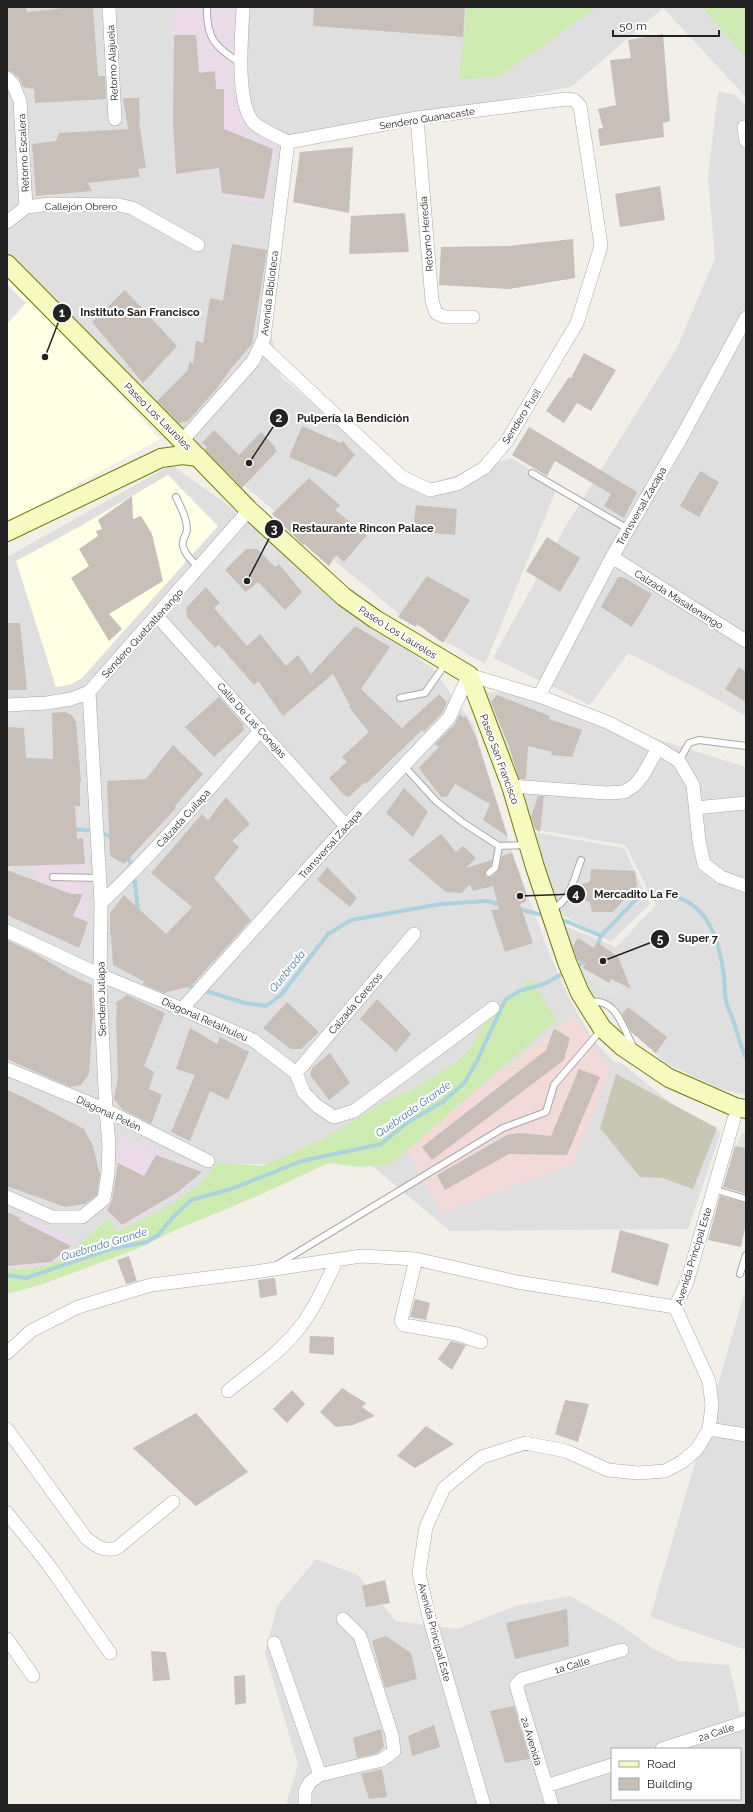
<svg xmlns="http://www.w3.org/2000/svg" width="753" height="1812" viewBox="0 0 753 1812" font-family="Raleway,sans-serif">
<rect width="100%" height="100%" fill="#f2efe9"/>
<path fill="#e0dfdf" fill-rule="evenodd" d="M 7,7 L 746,7 L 746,97 L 663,8 L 571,87 L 292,142 L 271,333 L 281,377 L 415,488 L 512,458 L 557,488 L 485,664 L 404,618 L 196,446 L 7,257 Z
M 718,91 L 735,95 L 746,106 L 746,716 L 702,691 L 628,653 L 590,705 L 493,658 L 564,529 L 677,348 L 715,258 L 708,177 Z
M 171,465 L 224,502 L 330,595 L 432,668 L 473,724 L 511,849 L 547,948 L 568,996 L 591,1037 L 613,1061 L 623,1064 L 688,1117 L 721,1132 L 688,1229 L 450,1231 L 341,1140 L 275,1164 L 226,1164 L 200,1191 L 58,1269 L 7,1275 L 7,557 Z
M 480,692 L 505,692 L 746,767 L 746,1095 L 718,1088 L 665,1063 L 582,983 L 560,924 L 616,947 L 656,905 L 625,845 L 538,830 L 527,821 Z
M 533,832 L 624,848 L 650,904 L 611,942 L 561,914 Z
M 744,1295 L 746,1295 L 746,1650 L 650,1617 Z
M 316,1559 L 358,1575 L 396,1621 L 457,1629 L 515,1606 L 570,1596 L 621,1625 L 653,1649 L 679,1661 L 729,1665 L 740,1712 L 746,1712 L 746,1805 L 286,1805 L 298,1765 L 265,1653 L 277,1606 ZM 612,1749 L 740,1749 L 740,1799 L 612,1799 Z"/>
<path fill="#f2dad9" d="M 574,1015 L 610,1071 L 573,1164 L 441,1213 L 403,1146 Z"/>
<path fill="#ebdbe8" d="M 173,7 L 236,7 L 235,52 L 247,132 L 277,143 L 267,205 L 219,196 L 218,169 L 174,178 Z
M 87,838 L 88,922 L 81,950 L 24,924 L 38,879 L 16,839 Z
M 121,1136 L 155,1148 L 203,1172 L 178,1194 L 122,1228 L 106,1210 Z
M 25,1216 L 77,1241 L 53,1265 L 7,1267 L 7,1245 Z"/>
<path fill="#ffffe5" d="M 7,274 L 160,439 L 7,522 Z
M 168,475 L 218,526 L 81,679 L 69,685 L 56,687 L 16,561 L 77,528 Z"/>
<path fill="#c7c7b4" d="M 616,1074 L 717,1128 L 693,1189 L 663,1178 L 640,1177 L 600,1128 Z"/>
<path fill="#cdebb0" d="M 467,7 L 597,7 L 500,76 L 459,80 Z
M 702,7 L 746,7 L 746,58 Z
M 530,979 L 557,1020 L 391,1164 L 359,1167 L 329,1163 L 255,1197 L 171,1232 L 137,1249 L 43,1284 L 7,1294 L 7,1269 C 24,1269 44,1269 59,1260 C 77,1250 93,1232 109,1218 L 117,1232 L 162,1210 L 199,1185 L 217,1163 L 262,1166 L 325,1138 L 388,1100 L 410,1091 L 455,1063 L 473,1045 L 483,1023 Z"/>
<path fill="#e2e2e2" d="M 7,284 L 26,303 L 7,324 Z
M 317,414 L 338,436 L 331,441 L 305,425 Z
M 264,535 L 281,552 L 273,561 L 257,546 Z
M 240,540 L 248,547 L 226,567 L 220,559 Z
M 29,709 L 28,719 L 7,720 L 7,710 Z
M 528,902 L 541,937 L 533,943 L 520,904 Z
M 578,962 L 584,970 L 619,987 L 623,987 L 615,997 L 579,972 Z
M 746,1132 L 746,1148 L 736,1146 L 742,1133 Z"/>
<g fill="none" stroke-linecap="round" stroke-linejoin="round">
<path stroke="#aad3df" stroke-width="4" d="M 72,829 C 86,830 102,830 113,839
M 127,854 L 132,868
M 134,875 L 138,911
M 518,909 L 547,916
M 557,919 L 568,922 L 601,936
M 597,947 L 601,936 L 643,892 C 701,892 717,924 724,976 C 725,984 724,992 726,1000 C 727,1007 731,1014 733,1020 C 738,1033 740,1046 746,1058
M 574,969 L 586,960
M 186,985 L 245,1003 L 266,1006 L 281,995 L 328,934 L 351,920 L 441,904 L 487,901 L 502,905
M 7,1275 L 26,1278 L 110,1249 L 147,1242 L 158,1235 L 173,1217 L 191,1200 L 231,1189 L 302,1161 L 381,1144 L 408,1122 L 444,1101 L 465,1082 L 477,1061 L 505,1000 L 519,991 L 544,984 L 566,972"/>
</g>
<path fill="#c7bfb8" d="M 7,7 L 25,7 L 27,12 L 74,7 L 93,7 L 98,76 L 105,76 L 106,99 L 35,103 L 34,89 L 23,87 L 19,78 L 12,72 L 7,70 Z
M 314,7 L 465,7 L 463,37 L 313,26 Z
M 663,34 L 670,121 L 663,123 L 664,137 L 600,146 L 598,129 L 603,128 L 598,109 L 616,105 L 610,60 L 631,58 L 628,40 Z
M 174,35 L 196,35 L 199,73 L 215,71 L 216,89 L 224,89 L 224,129 L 273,149 L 264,199 L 222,193 L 219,168 L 176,174 L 173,123 Z
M 123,98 L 139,98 L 140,121 L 139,121 L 146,168 L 138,169 L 140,177 L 88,183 L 92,191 L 36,196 L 32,144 L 56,141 L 59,133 L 128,129 Z
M 353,147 L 349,213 L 293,202 L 300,152 Z
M 660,186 L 665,220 L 620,227 L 615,194 Z
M 405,213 L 409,252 L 349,254 L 351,216 Z
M 573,239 L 575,278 L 509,289 L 439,285 L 441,247 L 508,246 Z
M 232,244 L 267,250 L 252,344 L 230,370 L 218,387 L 188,421 L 179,423 L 157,401 L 187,371 L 190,361 L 193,364 L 196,341 L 203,343 L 210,298 L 223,301 Z
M 125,290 L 177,346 L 143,383 L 92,322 Z
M 584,353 L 616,370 L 591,411 L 577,403 L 564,423 L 546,411 L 569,377 L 571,378 Z
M 302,426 L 341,443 L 343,441 L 355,455 L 336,477 L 289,457 Z
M 529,427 L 637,492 L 624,518 L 604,506 L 611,494 L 555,461 L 547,476 L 512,455 Z
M 214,430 L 239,455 L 261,432 L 276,448 L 275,449 L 277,451 L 242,488 L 205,450 L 207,447 L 202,443 Z
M 700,471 L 719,482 L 699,517 L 680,506 Z
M 309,478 L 340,505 L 335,510 L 367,535 L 344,562 L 336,555 L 329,566 L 304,544 L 303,545 L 272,514 Z
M 132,496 L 133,519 L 141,516 L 152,534 L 163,581 L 109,614 L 122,629 L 109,641 L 71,578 L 89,566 L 79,549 L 98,536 L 96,531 L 102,529 L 98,520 Z
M 416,505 L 457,509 L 455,535 L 413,531 Z
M 547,537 L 580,558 L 560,592 L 526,571 Z
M 246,549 L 257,549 L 275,567 L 279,564 L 302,592 L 285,610 L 258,582 L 246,592 L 225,570 Z
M 427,576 L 470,600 L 443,643 L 417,624 L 416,627 L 398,617 Z
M 618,577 L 623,577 L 652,594 L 632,627 L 601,607 Z
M 206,587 L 220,603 L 214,608 L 247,646 L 260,634 L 286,666 L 298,655 L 311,674 L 355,626 L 390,647 L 361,689 L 402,728 L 439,694 L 447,702 L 442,713 L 424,732 L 422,730 L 366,784 L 365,782 L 349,797 L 344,795 L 329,778 L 347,762 L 342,757 L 369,732 L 349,707 L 350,705 L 333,674 L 283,716 L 258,681 L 254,685 L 219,645 L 215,648 L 187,617 L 186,608 Z
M 7,623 L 20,623 L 27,690 L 7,690 Z
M 739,667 L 746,672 L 746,702 L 725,689 Z
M 497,695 L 550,716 L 549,719 L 582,730 L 572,757 L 551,755 L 552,752 L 528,746 L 526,779 L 519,779 L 509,746 L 491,702 Z
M 219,697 L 243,724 L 244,730 L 214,757 L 185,727 Z
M 65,712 L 72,715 L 76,722 L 81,782 L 80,782 L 80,806 L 75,806 L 77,839 L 83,838 L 85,864 L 7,866 L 7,727 L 24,728 L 26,758 L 53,759 L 52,713 Z
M 460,714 L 464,718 L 466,716 L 476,737 L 508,837 L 483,820 L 490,804 L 455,784 L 447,797 L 441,797 L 419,768 L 439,747 L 435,744 L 455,724 Z
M 173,745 L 203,774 L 175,806 L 176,808 L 124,864 L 110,856 L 107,781 L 146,779 Z
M 404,788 L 428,812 L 413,837 L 386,813 Z
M 538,796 L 544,796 L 540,832 L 535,829 L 531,817 Z
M 226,797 L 250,824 L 232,841 L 239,847 L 214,878 L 251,920 L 191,986 L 164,993 L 142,984 L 145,982 L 113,965 L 111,935 L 110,935 L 110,913 L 124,895 L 166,934 L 192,907 L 151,873 L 202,814 L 208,820 Z
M 441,834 L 456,852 L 463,846 L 476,858 L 466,868 L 492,860 L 491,866 L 485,872 L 485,876 L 488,877 L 492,877 L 498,871 L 502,856 L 512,853 L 526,893 L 526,901 L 520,904 L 533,943 L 505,952 L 491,910 L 499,909 L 493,886 L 473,891 L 470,884 L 462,893 L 446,892 L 408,860 Z
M 327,867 L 357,898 L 350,907 L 317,880 Z
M 591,869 L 635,871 L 637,886 L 613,912 L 592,912 L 590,902 L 578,899 L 579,885 L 590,882 Z
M 7,870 L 71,894 L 83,894 L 73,916 L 88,922 L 79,948 L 7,915 Z
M 578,938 L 594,948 L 597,942 L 618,957 L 631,989 L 611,979 L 609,983 L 583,968 L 586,963 L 577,960 L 573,946 Z
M 7,940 L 34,953 L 73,976 L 92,985 L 93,1014 L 89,1074 L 81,1085 L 70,1087 L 7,1059 Z
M 127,995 L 165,1013 L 144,1066 L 154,1072 L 149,1089 L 162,1095 L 151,1124 L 122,1109 L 114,1099 L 118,1077 L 116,1019 L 117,1004 L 114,1004 Z
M 377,999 L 411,1034 L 396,1052 L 360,1019 Z
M 287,1002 L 319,1032 L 301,1049 L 291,1049 L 263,1028 Z
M 628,1007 L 667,1037 L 656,1053 L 631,1032 L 622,1014 Z
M 190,1028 L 217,1044 L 220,1037 L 249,1052 L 228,1100 L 210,1091 L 190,1141 L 171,1132 L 195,1075 L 176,1069 Z
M 554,1029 L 570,1038 L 564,1060 L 432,1160 L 422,1147 L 546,1050 Z
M 330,1053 L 350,1083 L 329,1100 L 310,1075 L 312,1068 Z
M 579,1069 L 600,1077 L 567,1155 L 509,1154 L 445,1190 L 437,1175 L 507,1135 L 519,1133 L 551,1136 Z
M 7,1090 L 23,1097 L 84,1129 L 93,1146 L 100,1175 L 97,1195 L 85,1204 L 65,1207 L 7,1186 Z
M 735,1146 L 746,1148 L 746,1194 L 723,1187 Z
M 156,1155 L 202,1172 L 178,1192 L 122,1225 L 107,1210 L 112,1200 L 118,1163 L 144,1176 Z
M 720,1196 L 746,1203 L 746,1223 L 741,1247 L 708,1240 Z
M 7,1212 L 20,1218 L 19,1220 L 71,1246 L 51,1262 L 7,1266 Z
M 620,1230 L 669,1244 L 658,1286 L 611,1272 Z
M 129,1256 L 137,1281 L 126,1284 L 117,1260 Z
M 275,1278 L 277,1295 L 260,1298 L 258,1280 Z
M 415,1299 L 430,1303 L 426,1320 L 410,1317 Z
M 310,1336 L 334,1337 L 334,1355 L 309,1353 Z
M 451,1341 L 466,1345 L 452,1370 L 438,1359 Z
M 342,1388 L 366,1403 L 362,1407 L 375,1416 L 353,1425 L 336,1427 L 320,1412 Z
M 292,1390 L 305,1404 L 287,1423 L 273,1409 Z
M 565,1400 L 589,1404 L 578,1442 L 555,1434 Z
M 196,1413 L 248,1472 L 196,1506 L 133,1448 Z
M 426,1426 L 454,1444 L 415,1468 L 397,1456 Z
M 385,1580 L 390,1603 L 366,1607 L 362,1586 Z
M 567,1609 L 569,1646 L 515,1659 L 506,1623 Z
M 386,1636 L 411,1653 L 417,1679 L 385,1688 L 372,1641 Z
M 151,1651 L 166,1652 L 170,1680 L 153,1681 Z
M 245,1675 L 246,1703 L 235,1705 L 234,1676 Z
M 514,1706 L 530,1759 L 505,1763 L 490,1711 Z
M 434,1725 L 440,1747 L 412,1756 L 408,1736 Z
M 381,1729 L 384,1746 L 378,1753 L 357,1758 L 353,1738 Z
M 382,1769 L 387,1797 L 369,1799 L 361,1774 Z"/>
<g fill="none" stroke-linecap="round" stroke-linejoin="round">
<defs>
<path id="lane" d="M 207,7 C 206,38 215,47 240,63
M 532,473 L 628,529
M 176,497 C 181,508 187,518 187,530 C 187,534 183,537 183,542 C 181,551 193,562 199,568
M 400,698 L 425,693 L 446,663
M 679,761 L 689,743 L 699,740 L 746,746
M 404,766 L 436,801 L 462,822 L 499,846 L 526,845
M 489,873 L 495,868 L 499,846
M 53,877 L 99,878
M 551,909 C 570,903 575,876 581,860
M 588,1002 C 618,997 622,1028 634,1048
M 713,1189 L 746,1199
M 275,1266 L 503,1128 L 546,1112 L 554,1085 L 596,1036
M 740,1274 L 746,1255"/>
<path id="street" d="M 109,7 L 115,119
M 243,7 C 242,36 235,99 253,122 C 259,129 279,137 288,142
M 7,78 L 13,84 L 20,101 L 26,207 L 7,222
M 417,118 L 432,301 L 436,313 L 445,317 L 473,317
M 744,127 L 746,141
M 26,207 L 50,204 L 119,205 L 132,208 L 198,245
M 261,345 L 402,477 L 430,490 L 457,484 L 484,468 L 507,441 L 577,323 L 601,246 L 580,106 L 574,100 L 566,99 L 417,118 L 288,142
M 182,441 L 253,361 L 264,338 L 288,142
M 612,557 L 746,641
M 157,616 L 346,826
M 539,696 L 612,557 L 681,438 L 746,318
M 7,705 L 47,703 L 71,699 L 89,692 L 249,510
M 511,786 L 606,793 L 624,792 L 635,785 L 643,775 L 658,748
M 695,808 L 746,803
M 101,903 C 158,849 209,789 261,730
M 7,931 L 100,975 L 182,1009 L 253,1040 L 296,1073 L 304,1093 L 317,1106 L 334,1117 L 354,1111 L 493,1008
M 182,1009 L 346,826 L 449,718 L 469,675 L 539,696 L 607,722 L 658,748 L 679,761 L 693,785 L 699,841 L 704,864 L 721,877 L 746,886
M 7,1069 L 106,1110 L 208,1161
M 296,1073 L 414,934
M 7,1197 L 52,1217 L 82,1217 L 104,1199 L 108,1173 L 109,1145 L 106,1110 L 100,985 L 101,903 L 89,692
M 416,1259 L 401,1321 L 404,1325 L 457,1334 L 481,1342
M 7,1353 L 31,1331 L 78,1307 L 151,1285 L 255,1272 L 361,1256 L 416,1259 L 517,1282 L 675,1307
M 228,1391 C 251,1372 277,1355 296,1332 C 314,1311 325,1284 337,1260
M 7,1429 L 86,1538 C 96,1546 104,1552 117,1548 L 173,1502
M 709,1429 L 746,1435
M 7,1513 L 48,1564 L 110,1653
M 7,1639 L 33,1676
M 274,1643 L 320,1775
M 662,1749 L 746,1722
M 546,1786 L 612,1765
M 305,1805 L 305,1791 L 310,1782 L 320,1775 L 382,1760 L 394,1751 L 392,1735 L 360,1636 L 343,1619
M 484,1805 L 429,1617 L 419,1573 L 426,1527 L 444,1488 L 482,1457 L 525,1443 L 566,1451 L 608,1470 L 638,1473 L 665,1471 L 682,1462 L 697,1449 L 709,1429 L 712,1405 L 709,1381 L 675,1307 L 687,1282 L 734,1119
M 552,1805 L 516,1685 L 522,1679 L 622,1650"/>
<path id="secondary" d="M 7,264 L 182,441 L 249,510 L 344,597 L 375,619 L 469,675 L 511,786 L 535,867 L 567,962 L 580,993 L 602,1028 L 623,1047 L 669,1078 L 735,1107 L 746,1109
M 7,532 L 161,458 L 183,455 L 198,457"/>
</defs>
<use href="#lane" stroke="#a9a9a9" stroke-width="8"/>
<use href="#street" stroke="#a9a9a9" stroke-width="14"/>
<use href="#secondary" stroke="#707d05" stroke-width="20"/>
<use href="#lane" stroke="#fff" stroke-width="6"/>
<use href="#street" stroke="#fff" stroke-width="13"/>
<use href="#secondary" stroke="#f7fabf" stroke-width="18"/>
</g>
<g text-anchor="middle" stroke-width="4" stroke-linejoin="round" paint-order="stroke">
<g font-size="10" fill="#222" stroke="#fff">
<text transform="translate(112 63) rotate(-93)" y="4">Retorno Alajuela</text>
<text transform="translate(427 118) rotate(-9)" y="4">Sendero Guanacaste</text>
<text transform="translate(23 153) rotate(-93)" y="4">Retorno Escalera</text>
<text x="81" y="210">Callejón Obrero</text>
<text transform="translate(426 234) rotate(-95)" y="4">Retorno Heredia</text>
<text transform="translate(269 293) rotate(-83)" y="4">Avenida Biblioteca</text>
<text transform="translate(158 416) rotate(45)" y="4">Paseo Los Laureles</text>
<text transform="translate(521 416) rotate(-58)" y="4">Sendero Fusil</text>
<text transform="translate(641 506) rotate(-60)" y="4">Transversal Zacapa</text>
<text transform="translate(679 599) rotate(32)" y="4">Calzada Masatenango</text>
<text transform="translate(398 632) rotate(32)" y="4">Paseo Los Laureles</text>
<text transform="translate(142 633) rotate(-48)" y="4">Sendero Quetzaltenango</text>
<text transform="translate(252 720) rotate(48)" y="4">Calle De Las Conejas</text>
<text transform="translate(500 759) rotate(70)" y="4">Paseo San Francisco</text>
<text transform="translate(183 818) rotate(-48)" y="4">Calzada Cuilapa</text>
<text transform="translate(330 844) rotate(-48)" y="4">Transversal Zacapa</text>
<text transform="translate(101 999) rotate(-91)" y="4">Sendero Jutiapa</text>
<text transform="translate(355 1003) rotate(-50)" y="4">Calzada Cerezos</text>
<text transform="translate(205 1019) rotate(24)" y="4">Diagonal Retalhuleu</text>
<text transform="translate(109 1113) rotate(25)" y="4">Diagonal Petén</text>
<text transform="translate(693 1256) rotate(-73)" y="4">Avenida Principal Este</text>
<text transform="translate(435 1632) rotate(75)" y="4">Avenida Principal Este</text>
<text transform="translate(572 1665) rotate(-16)" y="4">1a Calle</text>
<text transform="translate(716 1732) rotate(-18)" y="4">2a Calle</text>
<text transform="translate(532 1741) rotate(73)" y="4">2a Avenida</text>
</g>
<g font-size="11" font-style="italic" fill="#4a7aab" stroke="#fff">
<text transform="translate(287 971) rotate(-51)" y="4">Quebrada</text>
<text transform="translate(413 1109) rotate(-35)" y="4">Quebrada Grande</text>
<text transform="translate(104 1244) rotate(-17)" y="4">Quebrada Grande</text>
</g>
</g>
<path fill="none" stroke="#222" stroke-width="1.5" d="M45 357L62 313M249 463L279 418M247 581L274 529M520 896L576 894M603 961L660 939"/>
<g fill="#222" stroke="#fff" stroke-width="1.5">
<circle cx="45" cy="357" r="4"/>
<circle cx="249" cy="463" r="4"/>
<circle cx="247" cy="581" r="4"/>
<circle cx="520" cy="896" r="4"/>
<circle cx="603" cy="961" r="4"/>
<circle cx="62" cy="313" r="10"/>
<circle cx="279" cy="418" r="10"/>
<circle cx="274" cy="529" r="10"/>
<circle cx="576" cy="894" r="10"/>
<circle cx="660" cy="939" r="10"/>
</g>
<g font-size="12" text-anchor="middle" font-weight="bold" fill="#fff">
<text x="62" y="317">1</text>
<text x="279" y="422">2</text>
<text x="274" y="533">3</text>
<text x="576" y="898">4</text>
<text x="660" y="943">5</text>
</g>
<g font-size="11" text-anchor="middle" font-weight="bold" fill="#222" stroke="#fff" stroke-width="4" stroke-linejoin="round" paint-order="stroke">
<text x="140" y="316">Instituto San Francisco</text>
<text x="353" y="422">Pulpería la Bendición</text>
<text x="363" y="532">Restaurante Rincon Palace</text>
<text x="636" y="898">Mercadito La Fe</text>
<text x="698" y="942">Super 7</text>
</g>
<rect width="753" height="1812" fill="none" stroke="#222222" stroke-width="16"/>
<rect x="611" y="1748" width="130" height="52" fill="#ffffff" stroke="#a7a7a7"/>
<rect x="619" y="1761" width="20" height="6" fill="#f7fabf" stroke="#a7a7a7"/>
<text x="647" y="1768" font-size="12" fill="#222222">Road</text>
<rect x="619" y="1778" width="20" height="12" fill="#c7bfb8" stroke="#a7a7a7"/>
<text x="647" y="1788" font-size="12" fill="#222222">Building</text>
<path d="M613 30v6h106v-6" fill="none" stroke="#222222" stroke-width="2"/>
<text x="619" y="30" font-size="12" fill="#222222" stroke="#ffffff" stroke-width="3" paint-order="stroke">50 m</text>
</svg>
